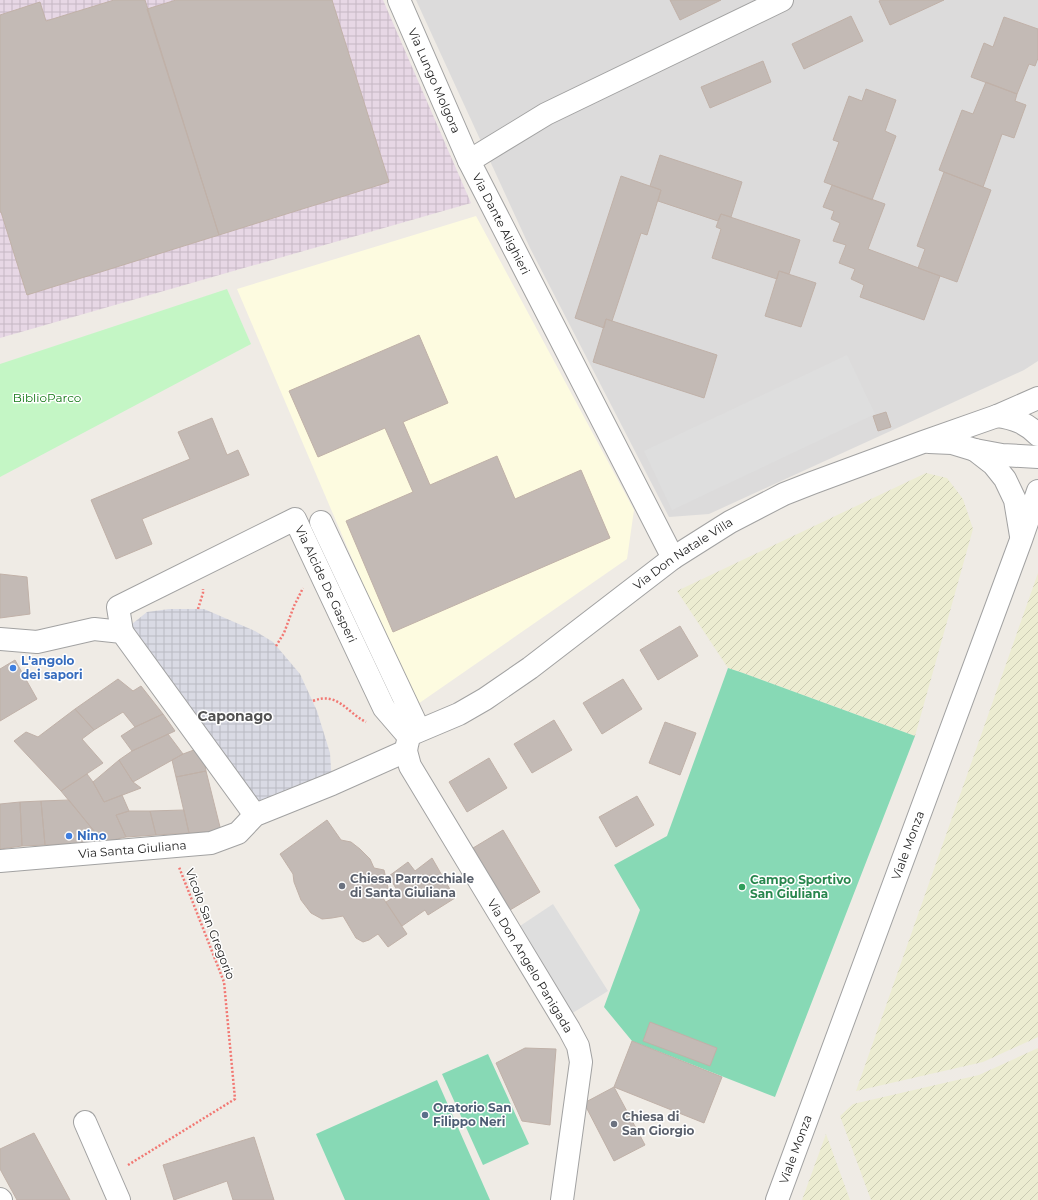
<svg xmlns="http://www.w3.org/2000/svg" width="1038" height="1200" viewBox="0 0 1038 1200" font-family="Montserrat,sans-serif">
<defs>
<pattern id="industrial-grid" width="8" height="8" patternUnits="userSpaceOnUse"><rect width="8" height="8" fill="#e7d7e5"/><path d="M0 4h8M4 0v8" fill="none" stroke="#c6b8c4"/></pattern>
<pattern id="farmland-furrows" width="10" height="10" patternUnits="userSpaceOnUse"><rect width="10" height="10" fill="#ececd1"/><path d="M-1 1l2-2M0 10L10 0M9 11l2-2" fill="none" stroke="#cacab3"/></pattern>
<pattern id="plaza-grid" width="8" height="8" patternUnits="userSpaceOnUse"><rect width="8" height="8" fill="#d9dae4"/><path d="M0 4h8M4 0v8" fill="none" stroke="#babbc3"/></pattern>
</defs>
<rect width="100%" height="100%" fill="#efebe5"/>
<path fill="#dcdbdb" d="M 416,0 L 1038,0 L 1038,361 L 1024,370 L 709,514 L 669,517 L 530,248 Z"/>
<path fill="url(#industrial-grid)" d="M 0,0 L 383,0 L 471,203 L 0,338 Z"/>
<path fill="#fdfbe0" d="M 476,216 L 634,510 L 627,559 L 415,706 L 237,289 Z"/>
<path fill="url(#farmland-furrows)" d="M 926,473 L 947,478 L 963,499 L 973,529 L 915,736 L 743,673 L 728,668 L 677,591 Z
M 1038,573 L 1038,1037 L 983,1062 L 856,1091 Z
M 1038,1048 L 1038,1200 L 871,1200 L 840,1116 L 853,1104 L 979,1075 Z
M 826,1134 L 850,1200 L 802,1200 Z"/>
<path fill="#c4f6c5" d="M 227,289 L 251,344 L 0,477 L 0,364 Z"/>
<path fill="#87d9b5" d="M 728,668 L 743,673 L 915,736 L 775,1097 L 632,1041 L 604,1007 L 640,910 L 614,865 L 667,836 Z
M 488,1054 L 529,1144 L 483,1165 L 442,1074 Z
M 437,1080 L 490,1200 L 345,1200 L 316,1134 Z"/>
<path fill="#dedede" d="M 847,355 L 875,414 L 672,510 L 644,451 Z
M 553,904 L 608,991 L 571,1014 L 517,928 Z"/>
<path fill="url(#plaza-grid)" d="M 169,609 L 204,609 L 255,631 L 273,642 L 300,674 L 317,711 L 330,753 L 332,784 L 255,815 L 122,632 L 147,612 Z"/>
<path fill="#c3bab5" stroke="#c0b1a8" d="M 114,0 L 145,0 L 219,235 L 27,295 L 1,212 L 0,212 L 0,15 L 40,2 L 46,21 Z
M 176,0 L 332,0 L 389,182 L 219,235 L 147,9 Z
M 670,0 L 721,0 L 680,20 Z
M 881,0 L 944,0 L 890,25 L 879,1 Z
M 851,16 L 863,41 L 804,69 L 792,44 Z
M 1004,17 L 1038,29 L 1038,58 L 1035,66 L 1029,64 L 1017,94 L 971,77 L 984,43 L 993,47 Z
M 763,61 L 771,82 L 710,108 L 701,87 Z
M 986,82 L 1017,94 L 1015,101 L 1026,105 L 1014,138 L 1002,134 L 983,187 L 939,170 L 962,110 L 973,114 Z
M 866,89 L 896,100 L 885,131 L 896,136 L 872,200 L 824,182 L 839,142 L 833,140 L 849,96 L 862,101 Z
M 660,155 L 742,182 L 731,217 L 721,214 L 718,221 L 658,201 L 661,190 L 650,186 Z
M 944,172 L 991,190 L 957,282 L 918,268 L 925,249 L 917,246 Z
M 621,176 L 661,190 L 647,235 L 641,233 L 612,321 L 606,319 L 604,328 L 575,318 Z
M 832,185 L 885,204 L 868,249 L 940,276 L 924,320 L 860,297 L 864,285 L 851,279 L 855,269 L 839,263 L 846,245 L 833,241 L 840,223 L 831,219 L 834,211 L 823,207 Z
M 721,214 L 800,240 L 789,274 L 779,271 L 777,279 L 712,258 L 721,229 L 716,227 Z
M 779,271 L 816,283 L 801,327 L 765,316 Z
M 606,319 L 717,355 L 704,398 L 593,362 Z
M 419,335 L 448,403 L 403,422 L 430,485 L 497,456 L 515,499 L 581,470 L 610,538 L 393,632 L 346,521 L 413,492 L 385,428 L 318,457 L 289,391 Z
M 886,412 L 891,427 L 878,431 L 873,416 Z
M 212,418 L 227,455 L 238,450 L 249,475 L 142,519 L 152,544 L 116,559 L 91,500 L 190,459 L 178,432 Z
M 0,574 L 27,577 L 30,614 L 0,618 Z
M 680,626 L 698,656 L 658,680 L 640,650 Z
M 15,660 L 37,699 L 0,721 L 0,669 Z
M 118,679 L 133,691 L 141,686 L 163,714 L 135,727 L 123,712 L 94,730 L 75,709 Z
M 623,679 L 642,709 L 602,734 L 583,703 Z
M 75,709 L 94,730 L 82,739 L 103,763 L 61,791 L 14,741 L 26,732 L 38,737 Z
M 163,714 L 175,731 L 132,751 L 121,736 L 135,727 Z
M 554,720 L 572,750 L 532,773 L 514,744 Z
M 665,722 L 696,733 L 680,775 L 649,763 Z
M 168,734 L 183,754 L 133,782 L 119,760 L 132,751 Z
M 202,747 L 206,771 L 176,777 L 172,760 L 183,754 Z
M 489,758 L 507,788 L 467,812 L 449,782 Z
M 119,760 L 133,782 L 141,788 L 104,802 L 93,782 Z
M 206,771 L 221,831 L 189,833 L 176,777 Z
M 87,774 L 93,782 L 104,802 L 122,795 L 129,811 L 116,815 L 126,837 L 103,842 L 61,791 Z
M 637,796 L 654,825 L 616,847 L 599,817 Z
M 69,800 L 103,842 L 45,845 L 41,801 Z
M 41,801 L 45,845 L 22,846 L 20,802 Z
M 20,802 L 22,846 L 0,849 L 0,804 Z
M 184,810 L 189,833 L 156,835 L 150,811 Z
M 129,811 L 150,811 L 156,835 L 126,837 L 116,815 Z
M 327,820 L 341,840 L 351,842 L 360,849 L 370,859 L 374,868 L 384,870 L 389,892 L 383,898 L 407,934 L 388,947 L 378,934 L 369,940 L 363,942 L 356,938 L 343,916 L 332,918 L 322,919 L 311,913 L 301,900 L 294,882 L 293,874 L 280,854 Z
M 503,830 L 540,892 L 510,910 L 473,848 Z
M 432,858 L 455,898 L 428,915 L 425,910 L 402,926 L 386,902 L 399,894 L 389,876 L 408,862 L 415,871 Z
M 650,1022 L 717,1048 L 710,1066 L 643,1041 Z
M 632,1041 L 722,1077 L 704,1123 L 614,1087 Z
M 525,1048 L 556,1049 L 550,1125 L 522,1121 L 496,1063 Z
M 614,1087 L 645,1145 L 614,1161 L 584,1103 Z
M 34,1133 L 70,1200 L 17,1200 L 0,1169 L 0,1149 Z
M 254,1137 L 274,1200 L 233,1200 L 227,1181 L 174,1200 L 163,1165 Z"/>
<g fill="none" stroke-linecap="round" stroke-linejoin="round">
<defs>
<g id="minor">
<path id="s1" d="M 399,0 L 469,161"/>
<path d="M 997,416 C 1014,418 1026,423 1038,435"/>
<path d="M 929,442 L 952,443 L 975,450 L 1002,455 L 1038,457"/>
<path d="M 975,450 L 993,464 L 1005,479 L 1015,500 L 1021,536"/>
<path d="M 321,522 L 419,730"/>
<path d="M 673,558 L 469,161 L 546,114 L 782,0"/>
<path id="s2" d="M 122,632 L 118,607 L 295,519 L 384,708 L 409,737"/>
<path d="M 0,639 L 37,642 L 94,629 L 122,632 L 255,815"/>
<path id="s3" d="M 0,861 L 211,843 L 238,833 L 255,815 L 332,784 L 406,751"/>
<path d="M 85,1122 L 119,1200"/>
<path d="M 0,1199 L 1,1200"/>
<path id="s4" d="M 562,1200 L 581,1062 L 578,1046 L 569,1029 L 410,766 L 406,751 L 407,745 L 409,737 L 414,733 L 459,714 L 485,699 L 530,668 L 673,558 L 730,522 L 784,494 L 812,483 L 923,442 L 997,416 L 1038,398"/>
<path id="s5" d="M 777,1200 L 1021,540 L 1038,491"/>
</g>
</defs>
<use href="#minor" stroke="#a2a2a2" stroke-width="24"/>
<path stroke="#f27873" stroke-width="2.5" stroke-dasharray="2 2" stroke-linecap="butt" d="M 198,609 L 203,593 L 203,589
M 276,646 L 284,633 L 294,606 L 303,588
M 313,701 C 338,691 347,713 366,722
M 128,1165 L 235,1099 L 224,982 L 179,867"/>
<use href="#minor" stroke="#fff" stroke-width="22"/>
</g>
<g fill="#3f7fe0" stroke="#fff" stroke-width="1.5">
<circle cx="13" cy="668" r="4"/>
<circle cx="69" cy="836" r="4"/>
</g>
<g fill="#6b7280" stroke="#fff" stroke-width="1.5">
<circle cx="342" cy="886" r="4"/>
<circle cx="614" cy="1124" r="4"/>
</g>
<circle fill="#2e9e5b" stroke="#fff" stroke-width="1.5" cx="742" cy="887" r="4"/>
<circle fill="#5c6f8a" stroke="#fff" stroke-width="1.5" cx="425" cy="1115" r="4"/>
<g text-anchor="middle" stroke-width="3" stroke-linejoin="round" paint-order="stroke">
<g font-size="12" fill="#1e1e1e" stroke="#fff">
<text dy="4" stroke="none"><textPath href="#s1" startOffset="88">Via Lungo Molgora</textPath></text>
<text transform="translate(501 224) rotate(63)" y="4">Via Dante Alighieri</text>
<text dy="4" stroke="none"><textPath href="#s4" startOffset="843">Via Don Natale Villa</textPath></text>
<text dy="4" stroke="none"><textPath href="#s2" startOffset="295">Via Alcide De Gasperi</textPath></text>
<text dy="4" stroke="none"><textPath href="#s5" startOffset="378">Viale Monza</textPath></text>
<text dy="4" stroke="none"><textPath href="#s3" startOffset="133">Via Santa Giuliana</textPath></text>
<text transform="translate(210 924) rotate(69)" y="4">Vicolo San Gregorio</text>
<text transform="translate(530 966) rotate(59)" y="4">Via Don Angelo Panigada</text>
<text dy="4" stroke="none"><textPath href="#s5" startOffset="54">Viale Monza</textPath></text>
</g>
<g font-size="12" fill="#127714" stroke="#fff">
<text x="47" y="402">BiblioParco</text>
</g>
<g font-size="12" font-weight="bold" fill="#366cbe" stroke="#fff" text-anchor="start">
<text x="21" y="665">L'angolo<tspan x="21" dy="14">dei sapori</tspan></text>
<text x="77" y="840">Nino</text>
</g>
<g font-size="12" font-weight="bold" fill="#5b616d" stroke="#fff" text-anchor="start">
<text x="350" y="883">Chiesa Parrocchiale<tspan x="350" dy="14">di Santa Giuliana</tspan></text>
<text x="622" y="1121">Chiesa di<tspan x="622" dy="14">San Giorgio</tspan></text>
</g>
<g font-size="12" font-weight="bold" fill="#27864d" stroke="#fff" text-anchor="start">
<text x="750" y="884">Campo Sportivo<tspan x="750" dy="14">San Giuliana</tspan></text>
</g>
<g font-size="12" font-weight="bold" fill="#4e5e75" stroke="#fff" text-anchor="start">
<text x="433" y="1112">Oratorio San<tspan x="433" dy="14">Filippo Neri</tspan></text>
</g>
<g font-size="14" font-weight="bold" fill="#515151" stroke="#fff">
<text x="235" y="721">Caponago</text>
</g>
</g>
</svg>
